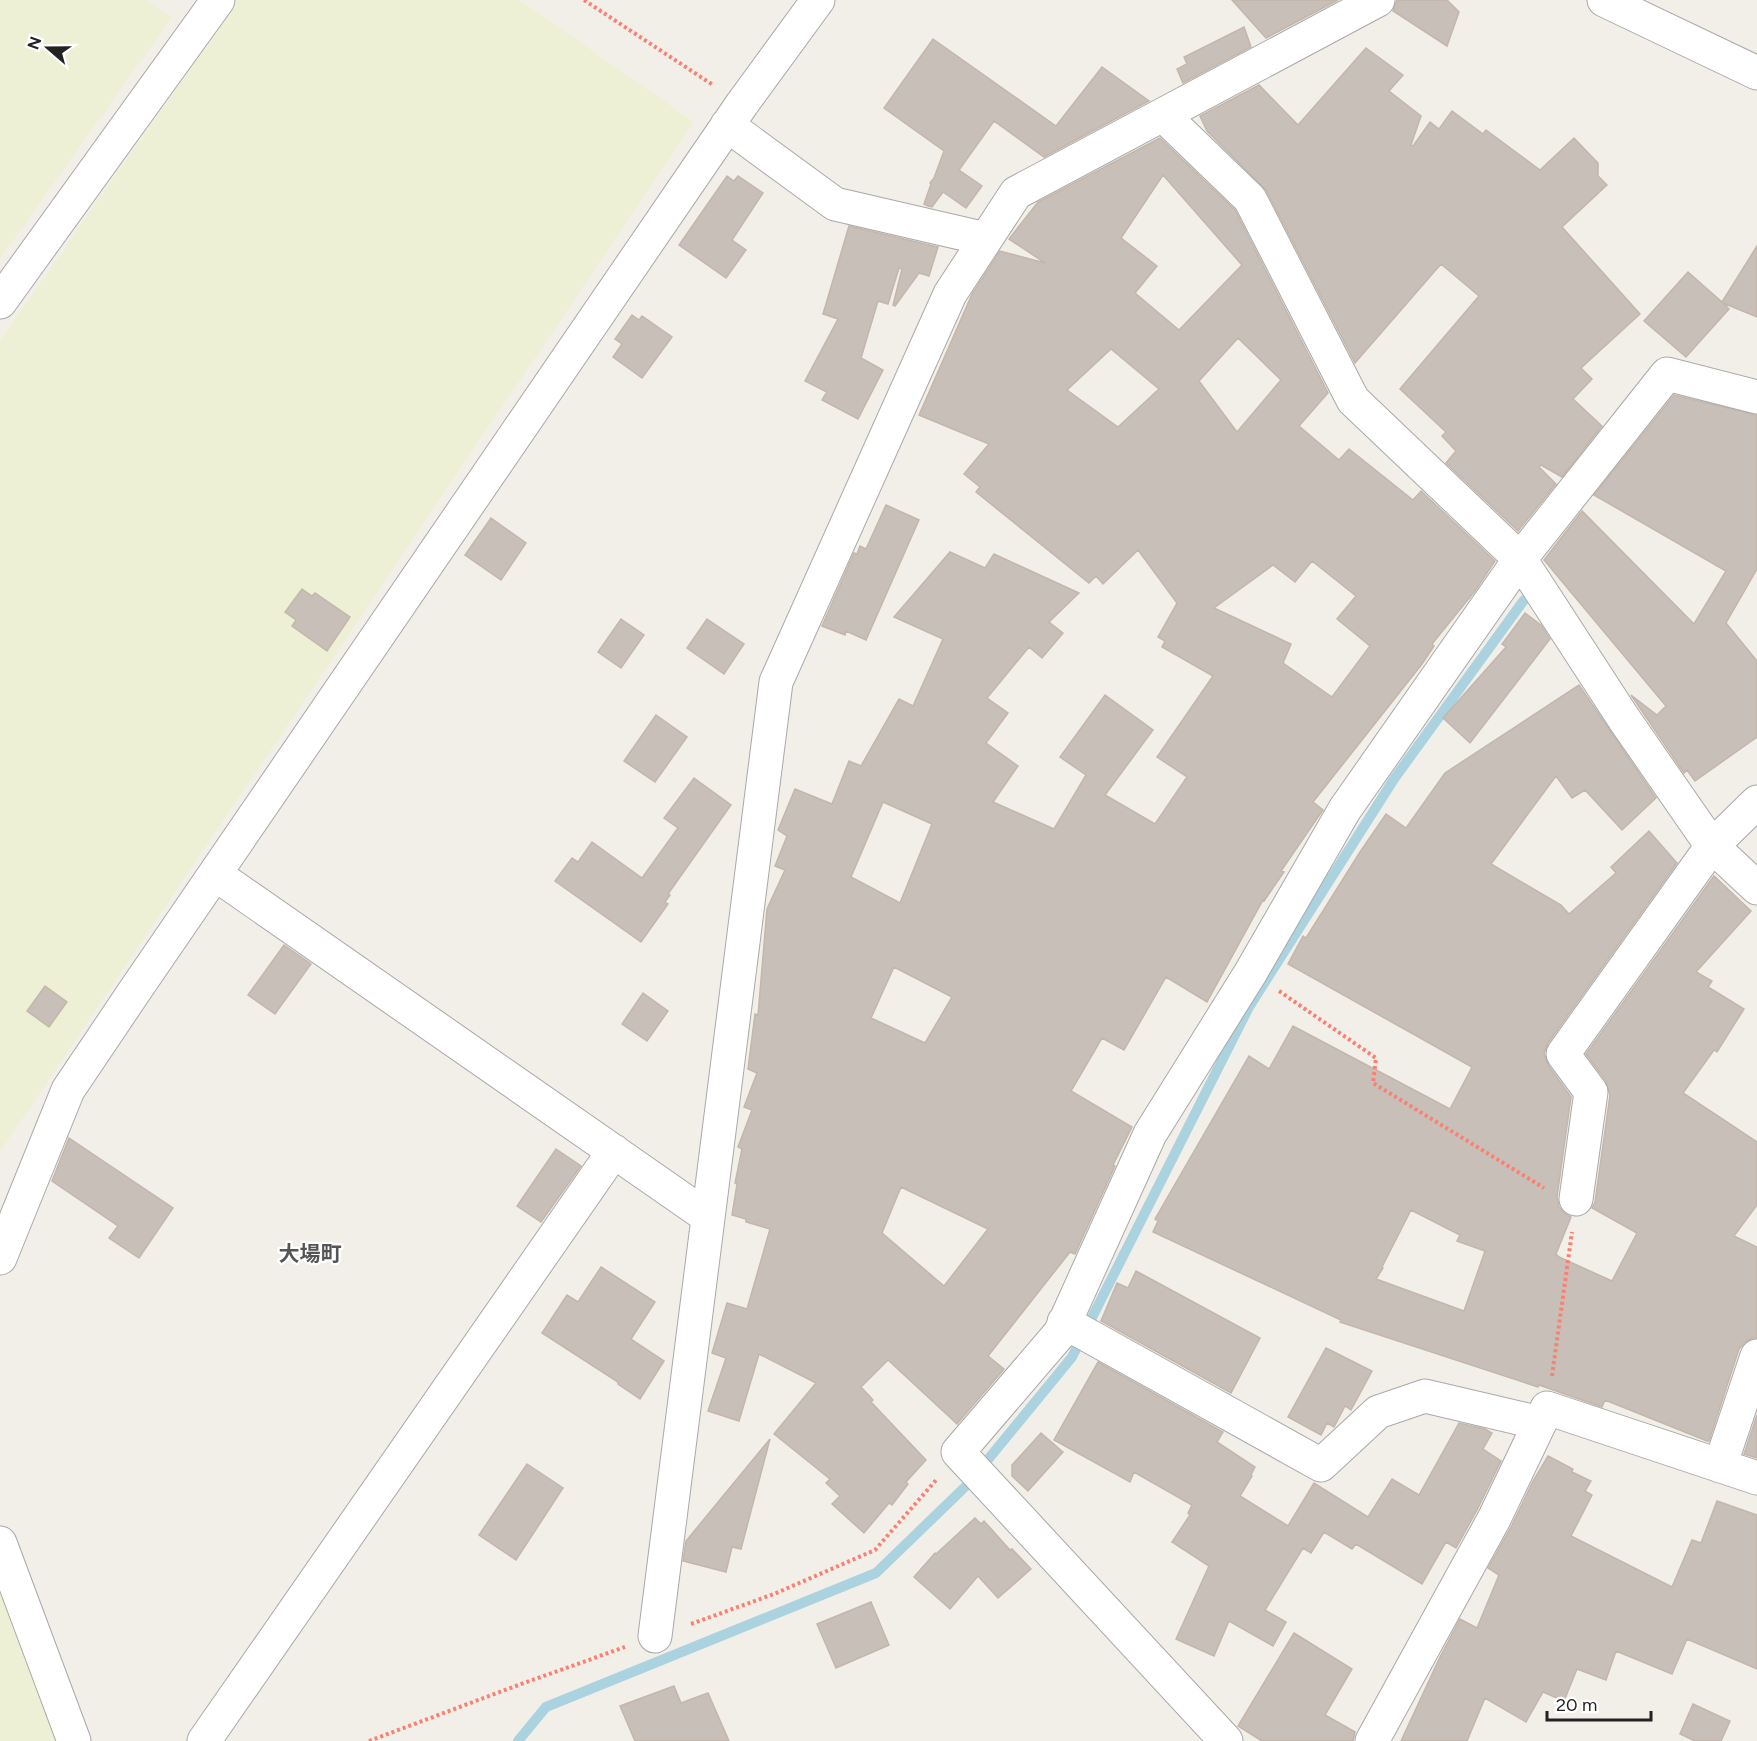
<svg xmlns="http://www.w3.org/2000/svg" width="1757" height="1741" viewBox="0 0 1757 1741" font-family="Figtree,'Noto Sans JP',sans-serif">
<rect width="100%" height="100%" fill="#f2efe9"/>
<path fill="#eef0d5" d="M 0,0 L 146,0 L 172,17 L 0,259 Z
M 238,0 L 520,0 L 694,122 L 0,1152 L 0,340 Z
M 0,1591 L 61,1741 L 0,1741 Z"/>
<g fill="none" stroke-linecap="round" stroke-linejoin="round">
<path stroke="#aad3df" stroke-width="10" d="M 518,1741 L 546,1707 L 876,1573 L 967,1485 L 1072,1357 L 1249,1007 L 1394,779 L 1524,600"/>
</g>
<path fill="#c7bfb8" stroke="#c4b6ab" stroke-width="1.5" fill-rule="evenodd" d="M 1232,0 L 1338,0 L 1266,38 Z
M 1397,0 L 1447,0 L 1459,12 L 1447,46 L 1393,11 Z
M 1244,27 L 1251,47 L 1183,83 L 1177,69 L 1187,64 L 1184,57 Z
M 933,39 L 1056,126 L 1102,67 L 1149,101 L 1044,157 L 994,121 L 959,170 L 982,186 L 966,208 L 943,192 L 932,207 L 928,206 L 924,204 L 931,184 L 930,183 L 934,178 L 944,151 L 884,108 Z
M 1366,48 L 1403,75 L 1389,91 L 1421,116 L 1411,145 L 1413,146 L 1430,122 L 1439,129 L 1452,111 L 1483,134 L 1486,130 L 1540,170 L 1574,138 L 1598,163 L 1598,176 L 1607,185 L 1562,227 L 1640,314 L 1581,368 L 1592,379 L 1573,399 L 1602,426 L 1562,477 L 1541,465 L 1539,467 L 1556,484 L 1518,531 L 1446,463 L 1456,451 L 1442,436 L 1446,432 L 1400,389 L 1479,296 L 1441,264 L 1355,363 L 1266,190 L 1207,131 L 1200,116 L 1259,85 L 1298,125 Z
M 1160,138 L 1235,210 L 1328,393 L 1299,426 L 1339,460 L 1349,449 L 1413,500 L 1421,491 L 1495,561 L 1475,591 L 1432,644 L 1434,646 L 1422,664 L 1313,802 L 1323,810 L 1281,871 L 1284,872 L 1264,901 L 1263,900 L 1207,1002 L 1166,977 L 1124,1050 L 1102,1038 L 1071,1091 L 1132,1127 L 1113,1165 L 1115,1166 L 1075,1254 L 1070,1252 L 988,1356 L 1004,1369 L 957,1424 L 888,1360 L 861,1387 L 873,1400 L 871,1402 L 926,1460 L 906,1482 L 908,1484 L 892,1505 L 889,1503 L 864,1533 L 832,1504 L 840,1496 L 826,1483 L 830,1479 L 774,1434 L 816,1383 L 759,1354 L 739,1421 L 708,1411 L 726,1358 L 712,1353 L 727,1303 L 747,1309 L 770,1229 L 746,1222 L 746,1219 L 732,1215 L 737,1184 L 735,1183 L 742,1149 L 738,1147 L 752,1110 L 744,1107 L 757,1073 L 748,1069 L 755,1014 L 758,1015 L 767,909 L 785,870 L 775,866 L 787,836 L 778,830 L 795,789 L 832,804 L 849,761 L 861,766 L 899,699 L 913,706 L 943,639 L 894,617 L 950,552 L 985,568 L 994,554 L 1079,593 L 1049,622 L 1063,633 L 1042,658 L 1029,647 L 987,698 L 1008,713 L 986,743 L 1018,766 L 993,802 L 1054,829 L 1086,775 L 1060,757 L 1105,695 L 1153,730 L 1105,795 L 1155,824 L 1187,777 L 1157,757 L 1213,676 L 1162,647 L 1165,641 L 1158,637 L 1177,603 L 1138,550 L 1103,584 L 1096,576 L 1089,583 L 976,492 L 980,487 L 964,474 L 989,444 L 919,415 L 972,294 L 1000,251 L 1045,263 L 1009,239 L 1038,202 ZM 1163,175 L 1242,265 L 1179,330 L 1135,293 L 1157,266 L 1121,238 ZM 1238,338 L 1281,380 L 1237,432 L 1199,381 ZM 1111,349 L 1159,389 L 1118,427 L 1067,390 ZM 1312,561 L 1356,596 L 1337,619 L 1370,646 L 1332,697 L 1283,663 L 1291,644 L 1214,608 L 1273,565 L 1295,582 ZM 883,802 L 932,824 L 900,903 L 851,877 ZM 894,967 L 952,997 L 925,1043 L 871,1018 ZM 901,1187 L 988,1229 L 944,1286 L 882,1233 Z
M 727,176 L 734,181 L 738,176 L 763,193 L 732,240 L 746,250 L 726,278 L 679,245 Z
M 849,226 L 938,247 L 929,276 L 919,273 L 895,306 L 893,305 L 902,269 L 899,268 L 888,304 L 878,301 L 861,358 L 883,370 L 858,419 L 822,400 L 827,392 L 805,381 L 838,319 L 823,314 Z
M 1757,246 L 1757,317 L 1723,303 L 1729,309 L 1686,357 L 1644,321 L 1688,272 L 1722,302 Z
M 632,315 L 639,320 L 642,316 L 672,337 L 642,378 L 613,357 L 622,344 L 615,339 Z
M 1674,395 L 1757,415 L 1757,569 L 1726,623 L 1757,661 L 1757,737 L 1695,781 L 1687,770 L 1684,773 L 1631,695 L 1657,715 L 1666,706 L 1544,560 L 1582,511 L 1694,624 L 1726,571 L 1594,495 Z
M 886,505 L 919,520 L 866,640 L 846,631 L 845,635 L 822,626 L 854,553 L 857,554 L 860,546 L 866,549 Z
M 491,518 L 526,543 L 501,580 L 465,555 Z
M 302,589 L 312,596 L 315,593 L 350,617 L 327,651 L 292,626 L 296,620 L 285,612 Z
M 1525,613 L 1541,625 L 1550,639 L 1470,743 L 1443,718 L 1506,647 L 1502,644 Z
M 621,619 L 644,635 L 621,668 L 598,652 Z
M 707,619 L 744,644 L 724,674 L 687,648 Z
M 1579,685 L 1656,798 L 1622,830 L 1585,790 L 1572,798 L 1556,776 L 1491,864 L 1561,905 L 1569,914 L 1616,873 L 1611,867 L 1649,831 L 1677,863 L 1548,1043 L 1544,1053 L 1548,1065 L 1571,1097 L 1557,1197 L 1559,1207 L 1564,1213 L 1571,1217 L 1556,1254 L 1559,1257 L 1612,1281 L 1637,1233 L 1592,1208 L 1595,1202 L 1610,1095 L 1606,1081 L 1586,1054 L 1714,876 L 1751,911 L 1696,972 L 1712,981 L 1708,987 L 1744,1009 L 1717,1052 L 1714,1050 L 1683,1093 L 1757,1142 L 1757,1205 L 1734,1236 L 1757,1247 L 1757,1338 L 1753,1338 L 1745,1342 L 1739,1349 L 1709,1441 L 1707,1441 L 1605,1400 L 1602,1407 L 1539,1385 L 1538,1387 L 1340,1322 L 1341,1320 L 1153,1232 L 1158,1221 L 1155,1219 L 1249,1056 L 1269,1069 L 1293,1026 L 1450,1109 L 1472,1067 L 1288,964 L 1303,936 L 1306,938 L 1360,852 L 1386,814 L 1406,828 L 1445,773 ZM 1411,1210 L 1460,1235 L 1457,1241 L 1485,1251 L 1464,1311 L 1376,1279 L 1383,1268 L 1382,1267 Z
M 656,715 L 687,737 L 655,782 L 624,761 Z
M 694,778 L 731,805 L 668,894 L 670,895 L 665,902 L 668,904 L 641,942 L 555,881 L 572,858 L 578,862 L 592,842 L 642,878 L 678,828 L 664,818 Z
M 284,945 L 311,964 L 275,1014 L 248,995 Z
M 45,986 L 67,1002 L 49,1027 L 27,1011 Z
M 643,993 L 668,1011 L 647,1041 L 622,1024 Z
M 69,1138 L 173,1208 L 139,1258 L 109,1238 L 118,1226 L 52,1181 Z
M 556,1149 L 581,1166 L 541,1222 L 517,1206 Z
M 601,1267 L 655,1302 L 631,1339 L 664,1361 L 640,1399 L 618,1384 L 618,1382 L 542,1333 L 567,1295 L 578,1302 Z
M 1136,1271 L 1260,1338 L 1231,1393 L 1101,1321 L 1117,1283 L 1128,1288 Z
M 1326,1348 L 1372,1371 L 1351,1410 L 1345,1406 L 1334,1427 L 1327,1423 L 1321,1435 L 1288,1417 Z
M 1098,1362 L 1223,1432 L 1217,1442 L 1255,1467 L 1251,1475 L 1252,1476 L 1240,1496 L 1288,1526 L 1314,1483 L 1368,1517 L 1392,1479 L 1419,1495 L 1459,1423 L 1485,1429 L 1492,1433 L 1483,1449 L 1501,1461 L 1477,1510 L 1456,1548 L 1446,1542 L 1422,1584 L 1356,1544 L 1352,1549 L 1324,1532 L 1311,1553 L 1303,1548 L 1265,1610 L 1286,1622 L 1273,1646 L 1229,1621 L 1214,1656 L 1176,1639 L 1209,1566 L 1172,1542 L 1190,1515 L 1188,1513 L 1192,1505 L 1134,1472 L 1130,1482 L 1054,1440 Z
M 1757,1415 L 1757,1458 L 1744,1454 Z
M 1041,1433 L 1063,1452 L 1028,1491 L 1012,1476 L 1012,1465 Z
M 770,1439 L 741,1549 L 732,1547 L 726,1572 L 683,1561 L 686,1541 Z
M 1548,1456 L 1573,1469 L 1572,1472 L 1591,1481 L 1585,1491 L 1592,1495 L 1571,1536 L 1672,1587 L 1692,1540 L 1701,1543 L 1717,1501 L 1757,1515 L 1757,1669 L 1687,1639 L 1672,1674 L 1616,1651 L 1606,1680 L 1577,1669 L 1564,1701 L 1543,1692 L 1526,1722 L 1485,1698 L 1467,1741 L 1401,1741 L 1440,1657 L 1460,1619 L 1477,1628 L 1499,1575 L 1488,1568 L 1511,1527 L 1533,1481 Z
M 527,1464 L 563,1488 L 516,1560 L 479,1535 Z
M 975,1518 L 981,1524 L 984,1521 L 1010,1550 L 1012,1549 L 1031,1569 L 998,1598 L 978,1576 L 950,1609 L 914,1577 L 935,1553 L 936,1554 Z
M 871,1602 L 889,1645 L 836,1668 L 817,1624 Z
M 1294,1633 L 1352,1669 L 1325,1715 L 1355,1732 L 1353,1741 L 1262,1741 L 1238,1726 Z
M 674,1686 L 681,1703 L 708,1693 L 729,1741 L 635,1741 L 620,1706 Z
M 1693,1704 L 1730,1721 L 1721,1741 L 1695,1741 L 1680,1734 Z"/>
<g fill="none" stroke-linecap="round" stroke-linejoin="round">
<defs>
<path id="minor" d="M 1604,0 L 1757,73
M 1163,115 L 1250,199 L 1353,400 L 1520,559 L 1624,719 L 1712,846 L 1757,888
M 727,125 L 835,204 L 986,239
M 0,302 L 218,0
M 215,874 L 708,1217
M 1576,1199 L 1591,1092 L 1563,1054 L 1712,846 L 1757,802
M 0,1258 L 68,1090 L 138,986 L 742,104 L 818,0
M 1064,1322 L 1321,1465 L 1378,1412 L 1425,1396 L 1540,1423
M 1720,1466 L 1757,1356
M 0,1543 L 74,1741
M 655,1636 L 776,682 L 950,294 L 1016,193 L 1378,0
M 204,1741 L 614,1151
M 1226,1741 L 958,1452 L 1060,1333 L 1150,1134 L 1251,972 L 1345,809 L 1520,559 L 1667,374 L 1757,397
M 1372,1741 L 1494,1519 L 1547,1408 L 1757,1478"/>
</defs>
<use href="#minor" stroke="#a9a9a9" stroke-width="35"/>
<path stroke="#fa8072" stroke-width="4" stroke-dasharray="3 3" stroke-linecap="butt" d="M 584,0 L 713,85
M 1279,991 L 1376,1058 L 1373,1083 L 1544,1188
M 1552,1376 L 1572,1232
M 691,1624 L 774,1594 L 875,1550 L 937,1479
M 369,1741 L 513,1687 L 625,1647"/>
<use href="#minor" stroke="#fff" stroke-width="33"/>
</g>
<g text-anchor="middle" stroke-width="4.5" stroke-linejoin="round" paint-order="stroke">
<g font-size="21" font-weight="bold" fill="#555" stroke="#fff">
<text x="310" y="1261">大場町</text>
</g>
</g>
<g transform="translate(48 48) rotate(290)" stroke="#ffffff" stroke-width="4.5" paint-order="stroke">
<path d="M0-4.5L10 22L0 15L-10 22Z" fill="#222222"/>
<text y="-9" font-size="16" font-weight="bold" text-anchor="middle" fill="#222222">N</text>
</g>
<path d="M1547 1711v9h104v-9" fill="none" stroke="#222222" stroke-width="3"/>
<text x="1556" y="1711" font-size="18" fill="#222222" stroke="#ffffff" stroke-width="4.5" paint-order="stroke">20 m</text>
</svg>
